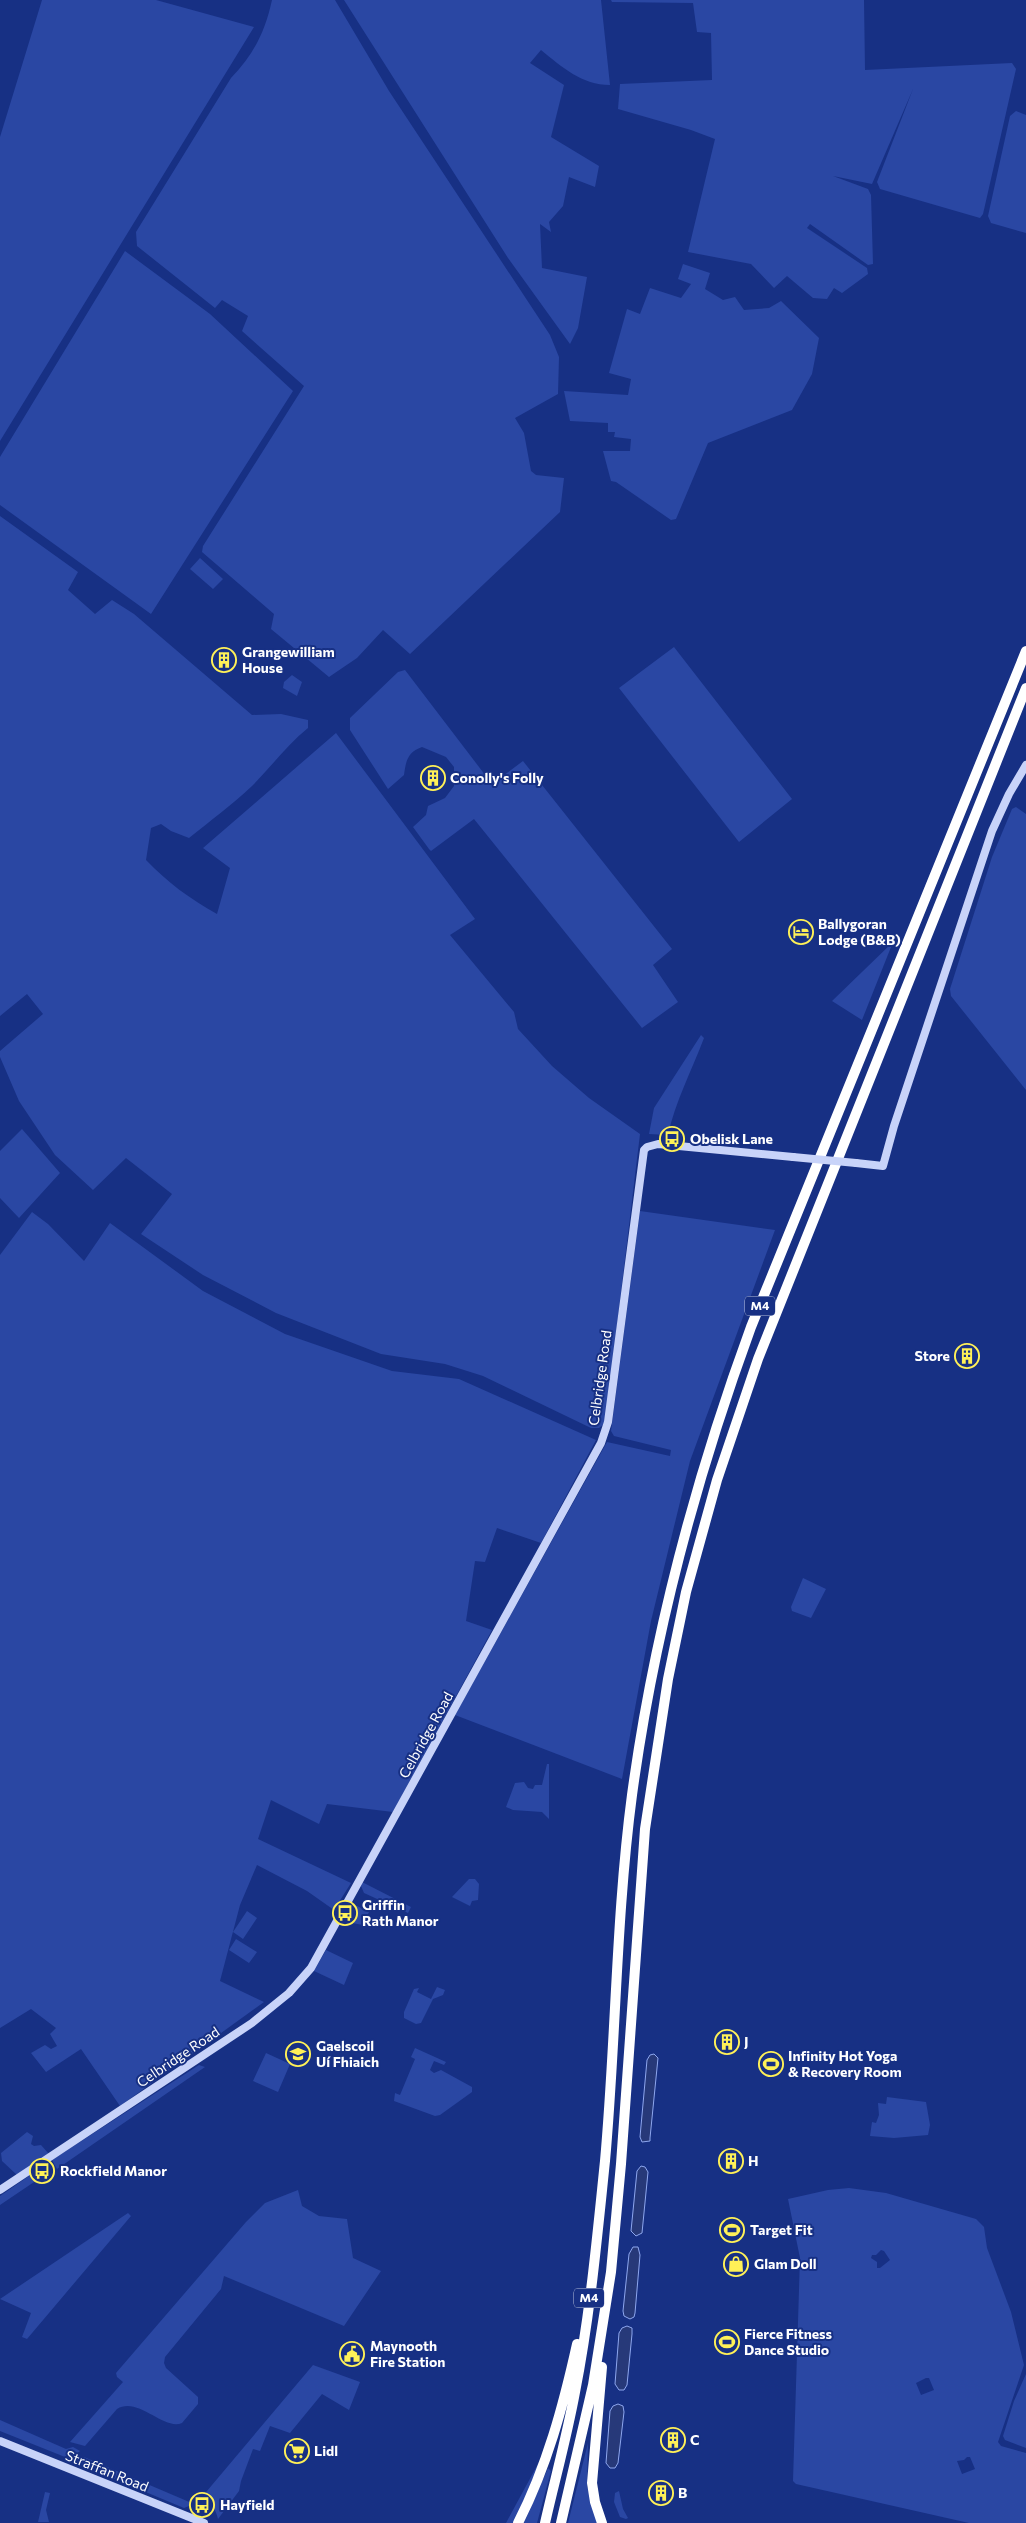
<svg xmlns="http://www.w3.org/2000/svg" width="1026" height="2523" viewBox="0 0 1026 2523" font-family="Commissioner,sans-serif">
<rect width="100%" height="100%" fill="#173084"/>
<path fill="#2a47a3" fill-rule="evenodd" d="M 42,0 L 156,0 L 254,27 L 0,441 L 0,137 Z
M 272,0 L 335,0 L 389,91 L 550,335 L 559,357 L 558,394 L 515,418 L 524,433 L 531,471 L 536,475 L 564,478 L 560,512 L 410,654 L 383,630 L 357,658 L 329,677 L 271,629 L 274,614 L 202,552 L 203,546 L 304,386 L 242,331 L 248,316 L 222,300 L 215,308 L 137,246 L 136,232 L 231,78 C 254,54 265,32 272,0 Z
M 344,0 L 601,0 L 610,85 C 582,85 562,67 541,50 L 530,63 L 564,85 L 551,137 L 599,166 L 595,187 L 569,177 L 563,206 L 549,222 L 551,232 L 540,224 L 542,268 L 587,277 L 578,328 L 570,344 L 508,258 Z
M 611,0 L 864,0 L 865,70 L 1012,63 L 1016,69 L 983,214 L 980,218 L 880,189 L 877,182 L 913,89 L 872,184 L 833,176 L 868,189 L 871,195 L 873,264 L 868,265 L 810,224 L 807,228 L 867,268 L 868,274 L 842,293 L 834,288 L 827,299 L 813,298 L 787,276 L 774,288 L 751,264 L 688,252 L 715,139 L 691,130 L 618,109 L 620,84 L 712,80 L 711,33 L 697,32 L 693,3 L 612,2 Z
M 1016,111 L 1026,115 L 1026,233 L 991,223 L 988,216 L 1010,116 Z
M 125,251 L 210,314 L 293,391 L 151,614 L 0,505 L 0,457 Z
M 683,264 L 710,273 L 705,289 L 723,300 L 735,297 L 744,310 L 769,308 L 781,301 L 819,338 L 812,374 L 792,410 L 708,443 L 676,519 L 671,520 L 616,482 L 611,481 L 603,451 L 630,451 L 631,439 L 614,437 L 615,432 L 608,432 L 608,423 L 570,421 L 564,391 L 628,395 L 631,379 L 609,373 L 627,309 L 640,314 L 650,288 L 681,298 L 691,284 L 678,279 Z
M 0,516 L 78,572 L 68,590 L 95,614 L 112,600 L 134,614 L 252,715 L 281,714 L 308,720 L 308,728 C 287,745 271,767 252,786 C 232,805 210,821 189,838 L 171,831 L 161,824 L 151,828 L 146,860 C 167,882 190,899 217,914 L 230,868 L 203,848 L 336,733 L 475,919 L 450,935 L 514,1012 L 518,1029 L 552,1066 L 589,1098 L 640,1134 L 606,1417 L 603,1425 L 599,1428 L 591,1428 L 483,1376 L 445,1364 L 381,1354 L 276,1313 L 203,1275 L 141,1234 L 172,1194 L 126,1158 L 93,1190 L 55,1155 L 19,1101 L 0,1057 L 0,1051 L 43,1014 L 27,994 L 0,1016 Z
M 200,558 L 223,579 L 213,589 L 190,569 Z
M 674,647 L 792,799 L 739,842 L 619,688 Z
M 405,670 L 492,784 L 523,761 L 672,949 L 653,965 L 678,1002 L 642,1028 L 474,819 L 431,851 L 429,849 L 413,827 L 426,815 L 428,806 L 445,798 L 454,786 L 454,767 L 446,757 L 422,747 C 408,752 406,760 404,775 L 388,789 L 350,730 L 350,718 L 398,672 Z
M 292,675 L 302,682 L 297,696 L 283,688 L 284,682 Z
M 1016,807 L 1026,814 L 1026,1090 L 951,996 L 950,989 L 992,857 L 1012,809 Z
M 893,942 L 862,1020 L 832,1001 Z
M 701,1035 L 704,1038 C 692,1070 675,1102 668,1135 L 649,1134 L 654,1108 Z
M 22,1129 L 60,1173 L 19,1218 L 0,1198 L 0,1151 Z
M 640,1211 L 775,1230 L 690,1461 L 651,1621 L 622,1779 L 455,1715 L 607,1442 L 670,1456 L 671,1450 L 614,1436 L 611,1431 Z
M 32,1212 L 48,1224 L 84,1261 L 110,1223 L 203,1291 L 285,1334 L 392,1371 L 459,1379 L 596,1440 L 541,1543 L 497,1528 L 485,1562 L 475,1561 L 466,1621 L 492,1630 L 393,1812 L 327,1804 L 319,1824 L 271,1800 L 258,1839 L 351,1883 L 334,1910 L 307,1891 L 257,1865 L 240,1905 L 220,1981 L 264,2002 L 120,2106 L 81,2049 L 46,2072 L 31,2053 L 45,2045 L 51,2049 L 57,2046 L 50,2034 L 56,2028 L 31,2009 L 0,2028 L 0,1255 Z
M 803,1578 L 826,1589 L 811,1618 L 792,1611 L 791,1607 Z
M 547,1764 L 549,1764 L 549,1819 L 542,1812 L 513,1810 L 506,1807 L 515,1783 L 524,1782 L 528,1788 L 533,1789 L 535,1785 L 542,1785 Z
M 469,1879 L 475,1879 L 479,1884 L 478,1900 L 472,1901 L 470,1906 L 452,1897 Z
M 362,1882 L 411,1907 L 408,1913 L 364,1893 L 361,1886 Z
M 357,1906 L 369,1912 L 363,1925 L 352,1923 L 341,1924 L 350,1907 Z
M 247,1911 L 257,1918 L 243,1939 L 233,1932 Z
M 236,1939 L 257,1952 L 249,1963 L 229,1950 Z
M 326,1950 L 353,1963 L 344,1985 L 314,1971 Z
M 437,1987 L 445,1990 L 443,1995 L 433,1999 L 421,2023 L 416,2024 L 404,2018 L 404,2012 L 414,1989 L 419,1988 L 417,1992 L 431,1999 Z
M 415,2048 L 446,2062 L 444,2065 L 434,2061 L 430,2070 L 434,2073 L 441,2070 L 472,2087 L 472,2092 L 440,2115 L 435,2116 L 394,2101 L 395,2093 L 400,2095 L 415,2059 L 411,2057 Z
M 266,2053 L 290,2064 L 278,2092 L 253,2081 Z
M 199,2065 L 205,2067 L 57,2169 L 52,2160 Z
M 887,2097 L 926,2102 L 930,2125 L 928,2135 L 894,2138 L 870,2136 L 872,2122 L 876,2123 L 879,2115 L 878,2103 L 886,2104 Z
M 27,2132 L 33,2136 L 31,2144 L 34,2146 L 41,2145 L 49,2154 L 17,2175 L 2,2161 L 1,2153 Z
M 42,2167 L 46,2174 L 0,2205 L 0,2196 Z
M 849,2188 L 886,2193 L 976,2219 L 984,2227 L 987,2248 L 1011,2312 L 1024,2365 L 998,2442 L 1001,2446 L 1026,2453 L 1026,2523 L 969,2523 L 796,2484 L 793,2481 L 800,2258 L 788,2199 L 828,2190 ZM 881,2250 L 884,2251 L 890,2260 L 880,2268 L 877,2268 L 877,2262 L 871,2258 L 872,2255 L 876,2255 ZM 926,2378 L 929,2378 L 934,2390 L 921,2395 L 916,2383 ZM 967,2457 L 970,2457 L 975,2469 L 962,2474 L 957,2461 L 964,2460 Z
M 298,2190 L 302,2206 L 319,2216 L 347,2219 L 353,2258 L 381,2271 L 344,2326 L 224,2276 L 221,2289 L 165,2357 L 164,2363 L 166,2368 L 198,2397 L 198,2404 L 182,2423 C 164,2431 138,2396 117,2409 L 85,2446 L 70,2442 L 123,2382 L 117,2377 L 116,2373 L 246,2222 L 265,2203 Z
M 128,2213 L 131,2216 L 27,2339 L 22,2337 L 31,2313 L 0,2299 Z
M 313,2365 L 360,2382 L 349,2410 L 322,2394 L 290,2433 L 270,2426 L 260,2451 L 253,2449 L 241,2481 L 239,2491 L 218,2519 C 215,2506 210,2502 196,2504 Z
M 1026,2374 L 1026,2448 L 1005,2440 L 1003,2436 L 1014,2401 Z
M 0,2420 L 66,2449 L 73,2447 L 80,2451 L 70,2459 L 0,2431 Z
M 588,2443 L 587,2487 L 599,2523 L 568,2523 Z
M 84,2457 L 194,2504 L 184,2508 L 81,2465 Z
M 539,2462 L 533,2483 L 514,2523 L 506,2523 Z
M 548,2468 L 551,2471 L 537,2523 L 524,2523 Z
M 619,2491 L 623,2509 L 628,2518 L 626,2519 L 620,2517 L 614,2502 L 615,2493 Z
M 45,2492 L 50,2493 L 46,2510 L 49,2522 L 38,2522 Z"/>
<path fill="#273979" stroke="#8ea7ef" d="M 654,2054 L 658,2058 L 650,2138 L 650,2141 L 642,2142 L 640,2137 L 647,2060 L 650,2055 Z
M 641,2166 L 645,2167 L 648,2172 L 642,2233 L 636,2236 L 631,2231 L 637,2171 Z
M 633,2247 L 638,2247 L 640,2255 L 635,2313 L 634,2317 L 630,2319 L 624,2316 L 623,2311 L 629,2254 Z
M 627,2326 L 632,2328 L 632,2334 L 627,2385 L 624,2390 L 619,2390 L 615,2384 L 619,2333 L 622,2328 Z
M 618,2404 L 623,2406 L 624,2412 L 618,2463 L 615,2468 L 610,2468 L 606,2463 L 610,2411 L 613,2406 Z"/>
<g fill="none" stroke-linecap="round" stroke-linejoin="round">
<path stroke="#c8d3f9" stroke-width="8" d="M 856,1163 L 883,1166 L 894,1126 L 992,831 L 1009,794 L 1026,765
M 0,2190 L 252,2023 L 289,1993 L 311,1968 L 601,1443 L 608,1422 L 644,1150 L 647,1147 L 658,1144 L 793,1157
M 0,2441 L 204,2523"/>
<path stroke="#fff" stroke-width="10" d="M 518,2523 C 547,2466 563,2407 577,2344
M 545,2523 C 555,2479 567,2436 575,2392 C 590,2316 597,2238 605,2161 C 616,2039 616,1916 632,1795 C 654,1633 695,1480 751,1327 L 1026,651
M 561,2523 L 593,2385 L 611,2272 L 621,2164 L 645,1829 L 668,1679 L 686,1592 L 717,1480 L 758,1359 L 1026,688
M 602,2523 L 595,2502 L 592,2483 L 602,2367"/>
<path stroke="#c8d3f9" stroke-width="8" d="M 793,1157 L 856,1163"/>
</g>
<defs>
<symbol id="building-ring" viewBox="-11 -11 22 22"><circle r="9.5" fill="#173084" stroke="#fff157" stroke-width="1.5"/><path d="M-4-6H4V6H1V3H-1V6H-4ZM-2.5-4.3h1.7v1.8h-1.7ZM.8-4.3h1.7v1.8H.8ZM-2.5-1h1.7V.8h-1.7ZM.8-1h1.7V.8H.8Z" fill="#fff157"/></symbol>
<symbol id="hotel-ring" viewBox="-11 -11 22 22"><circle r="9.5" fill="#173084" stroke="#fff157" stroke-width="1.5"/><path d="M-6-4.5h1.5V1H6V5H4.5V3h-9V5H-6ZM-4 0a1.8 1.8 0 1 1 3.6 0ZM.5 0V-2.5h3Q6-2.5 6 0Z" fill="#fff157"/></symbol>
<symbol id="bus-ring" viewBox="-11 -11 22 22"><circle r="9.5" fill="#173084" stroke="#fff157" stroke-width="1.5"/><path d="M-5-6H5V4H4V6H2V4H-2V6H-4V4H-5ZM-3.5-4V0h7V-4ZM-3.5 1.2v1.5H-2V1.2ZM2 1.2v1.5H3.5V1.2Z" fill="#fff157"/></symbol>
<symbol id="school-ring" viewBox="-11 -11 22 22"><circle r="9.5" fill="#173084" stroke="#fff157" stroke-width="1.5"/><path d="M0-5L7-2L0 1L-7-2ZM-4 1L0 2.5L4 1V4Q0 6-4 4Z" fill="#fff157"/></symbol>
<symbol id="stadium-ring" viewBox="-11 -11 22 22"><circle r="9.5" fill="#173084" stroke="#fff157" stroke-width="1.5"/><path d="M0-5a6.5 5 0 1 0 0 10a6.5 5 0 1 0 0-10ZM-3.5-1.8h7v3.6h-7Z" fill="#fff157"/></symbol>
<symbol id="shop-ring" viewBox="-11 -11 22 22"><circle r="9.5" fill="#173084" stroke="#fff157" stroke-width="1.5"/><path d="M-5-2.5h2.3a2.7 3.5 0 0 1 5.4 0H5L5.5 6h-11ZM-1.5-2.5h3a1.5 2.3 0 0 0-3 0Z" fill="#fff157"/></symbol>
<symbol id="civic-ring" viewBox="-11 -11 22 22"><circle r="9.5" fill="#173084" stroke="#fff157" stroke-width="1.5"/><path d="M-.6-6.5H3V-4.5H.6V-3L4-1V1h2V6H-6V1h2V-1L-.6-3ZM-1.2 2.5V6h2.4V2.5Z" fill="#fff157"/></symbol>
<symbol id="supermarket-ring" viewBox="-11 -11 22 22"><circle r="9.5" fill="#173084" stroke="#fff157" stroke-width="1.5"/><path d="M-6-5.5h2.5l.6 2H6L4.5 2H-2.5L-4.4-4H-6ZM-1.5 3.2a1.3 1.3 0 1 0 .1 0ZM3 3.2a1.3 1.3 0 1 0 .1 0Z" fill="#fff157"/></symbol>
</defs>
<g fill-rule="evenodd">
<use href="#building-ring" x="210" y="646" width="28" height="28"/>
<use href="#building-ring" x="419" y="764" width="28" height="28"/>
<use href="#hotel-ring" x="787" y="918" width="28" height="28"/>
<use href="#bus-ring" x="658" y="1125" width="28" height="28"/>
<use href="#building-ring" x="953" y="1342" width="28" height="28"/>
<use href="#bus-ring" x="331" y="1899" width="28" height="28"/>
<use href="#building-ring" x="713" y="2028" width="28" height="28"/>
<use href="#school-ring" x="284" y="2040" width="28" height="28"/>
<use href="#stadium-ring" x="757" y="2050" width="28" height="28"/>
<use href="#building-ring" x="717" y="2147" width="28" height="28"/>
<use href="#bus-ring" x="28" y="2157" width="28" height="28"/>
<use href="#stadium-ring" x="718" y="2216" width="28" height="28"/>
<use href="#shop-ring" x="722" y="2250" width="28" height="28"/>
<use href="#stadium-ring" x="713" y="2328" width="28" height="28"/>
<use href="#civic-ring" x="338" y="2340" width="28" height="28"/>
<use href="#building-ring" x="659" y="2426" width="28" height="28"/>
<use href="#supermarket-ring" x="283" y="2437" width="28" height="28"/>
<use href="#building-ring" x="647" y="2479" width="28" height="28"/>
<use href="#bus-ring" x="188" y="2491" width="28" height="28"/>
</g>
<g text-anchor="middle" stroke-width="4" stroke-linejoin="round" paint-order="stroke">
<g fill="#173084" stroke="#b9c1da" stroke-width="1">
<rect x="745" y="1296.5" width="30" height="19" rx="4"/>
<rect x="574" y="2288.5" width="30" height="19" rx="4"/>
</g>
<g font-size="12" font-weight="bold" fill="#fff">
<text x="760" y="1310">M4</text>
<text x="589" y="2302">M4</text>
</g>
<g font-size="14" font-weight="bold" fill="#fff" stroke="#173084" text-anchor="start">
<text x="242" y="657">Grangewilliam<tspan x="242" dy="16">House</tspan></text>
<text x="450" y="783">Conolly's Folly</text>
<text x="818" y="929">Ballygoran<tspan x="818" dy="16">Lodge (B&amp;B)</tspan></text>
<text x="690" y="1144">Obelisk Lane</text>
<text x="950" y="1361" text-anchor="end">Store</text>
<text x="362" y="1910">Griffin<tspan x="362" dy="16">Rath Manor</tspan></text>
<text x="744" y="2047">J</text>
<text x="316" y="2051">Gaelscoil<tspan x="316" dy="16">Uí Fhiaich</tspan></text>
<text x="788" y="2061">Infinity Hot Yoga<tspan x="788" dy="16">&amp; Recovery Room</tspan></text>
<text x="748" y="2166">H</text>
<text x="60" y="2176">Rockfield Manor</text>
<text x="750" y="2235">Target Fit</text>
<text x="754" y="2269">Glam Doll</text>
<text x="744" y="2339">Fierce Fitness<tspan x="744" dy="16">Dance Studio</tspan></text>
<text x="370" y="2351">Maynooth<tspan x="370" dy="16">Fire Station</tspan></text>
<text x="690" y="2445">C</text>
<text x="314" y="2456">Lidl</text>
<text x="678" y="2498">B</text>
<text x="220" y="2510">Hayfield</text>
</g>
<g font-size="14" fill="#fff" stroke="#173084">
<text transform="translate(600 1378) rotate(-82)" y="5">Celbridge Road</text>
<text transform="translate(426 1735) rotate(-61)" y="5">Celbridge Road</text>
<text transform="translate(178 2057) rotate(-34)" y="5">Celbridge Road</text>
<text transform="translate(107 2471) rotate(22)" y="5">Straffan Road</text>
</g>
</g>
</svg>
